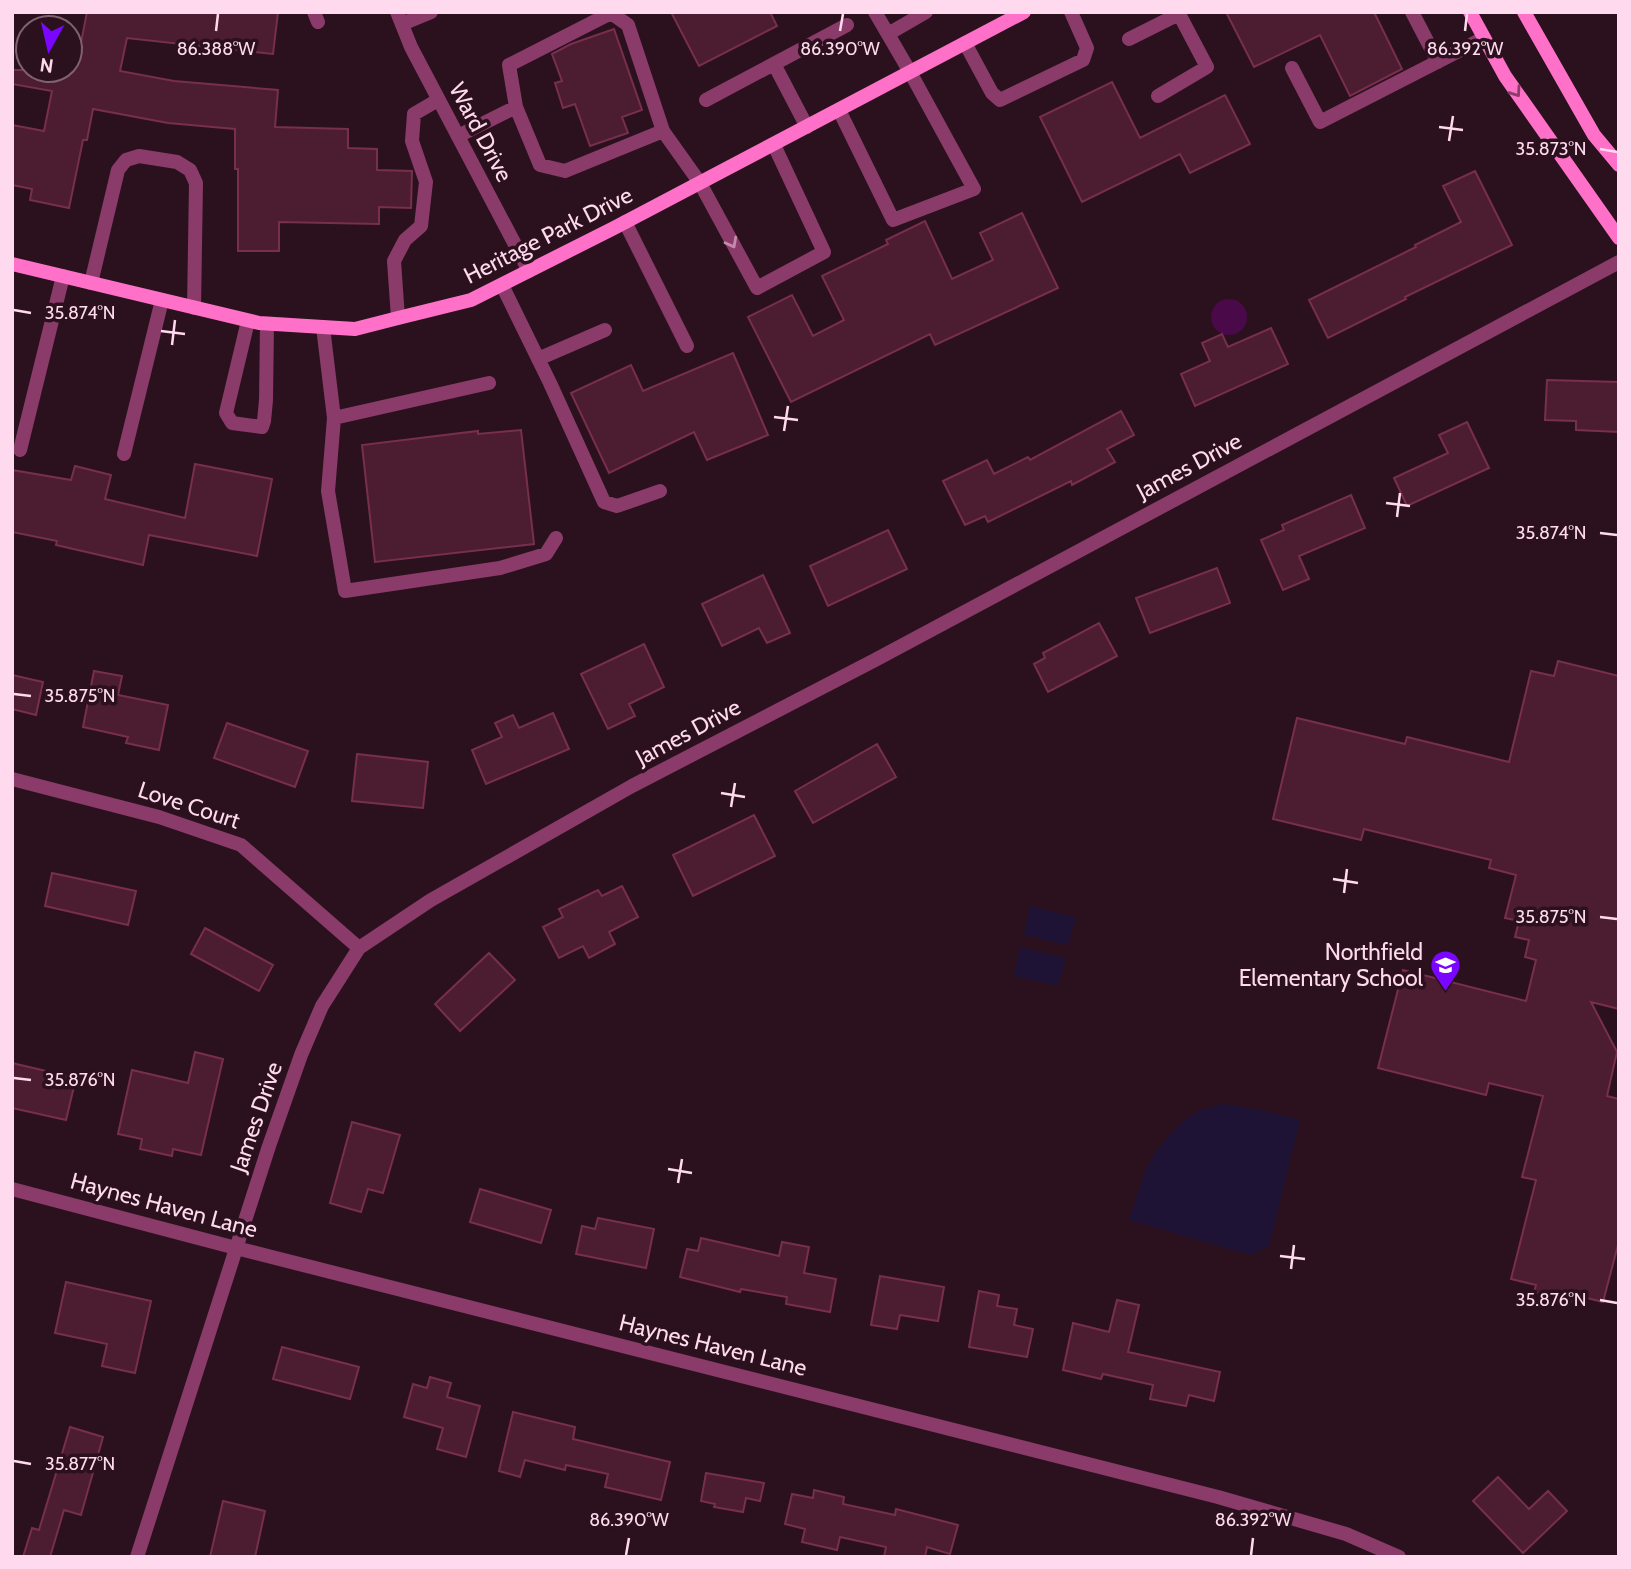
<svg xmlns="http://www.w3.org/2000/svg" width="1631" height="1569" viewBox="0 0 1631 1569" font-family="Cabin,sans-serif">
<rect width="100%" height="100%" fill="#2b111d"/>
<path fill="#1e1335" d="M 1030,906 L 1076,917 L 1068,945 L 1024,935 Z
M 1020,947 L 1066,958 L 1058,986 L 1014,976 Z
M 1224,1104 L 1266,1111 L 1300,1120 L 1269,1246 L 1250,1255 L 1129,1220 L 1144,1173 L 1156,1151 L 1176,1127 L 1197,1111 Z"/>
<path fill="#4a0a4a" d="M1211 317a18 18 0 1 1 36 0a18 18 0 1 1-36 0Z"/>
<path fill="#4c1c31" stroke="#782e4f" stroke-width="2" d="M 87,12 L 278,12 L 273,54 L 127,38 L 120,71 L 174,81 L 278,90 L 275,127 L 348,129 L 348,148 L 377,149 L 377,170 L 412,171 L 411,208 L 379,207 L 379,224 L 279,222 L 279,251 L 238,251 L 238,169 L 235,169 L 235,129 L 168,123 L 93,109 L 87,140 L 83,140 L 69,208 L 30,200 L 32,189 L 12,185 L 12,125 L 44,131 L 52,91 L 12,84 L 12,70 L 70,70 L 70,61 L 77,63 Z
M 671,12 L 770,12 L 777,26 L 699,66 Z
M 1226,12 L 1374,12 L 1402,69 L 1350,96 L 1320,35 L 1254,67 Z
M 614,29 L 642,110 L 622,117 L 628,133 L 590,146 L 575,104 L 563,108 L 555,83 L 562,81 L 552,54 L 571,44 Z
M 1112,82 L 1140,138 L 1225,95 L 1250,144 L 1190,173 L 1180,154 L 1082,202 L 1040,117 Z
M 1475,171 L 1512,245 L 1405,297 L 1406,299 L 1328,338 L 1309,300 L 1416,247 L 1415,245 L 1461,222 L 1443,186 Z
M 1022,213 L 1058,288 L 935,345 L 930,334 L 791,402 L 748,317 L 792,295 L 813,336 L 844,320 L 822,276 L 888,244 L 886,240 L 925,221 L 952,279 L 993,260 L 980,233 Z
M 1271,328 L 1288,364 L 1195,406 L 1181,374 L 1210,361 L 1202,343 L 1222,334 L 1228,347 Z
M 733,353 L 768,435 L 707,460 L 694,432 L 609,473 L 571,393 L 631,365 L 643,391 Z
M 1547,380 L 1619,382 L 1619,432 L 1576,430 L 1576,421 L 1545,420 Z
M 1121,411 L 1134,435 L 1107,449 L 1115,462 L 1072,485 L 1071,481 L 988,522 L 985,516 L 965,525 L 943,481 L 987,460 L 994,474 L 1028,457 L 1030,460 Z
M 1467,422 L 1489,468 L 1407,506 L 1394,478 L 1448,453 L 1439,435 Z
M 521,430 L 534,544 L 375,562 L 362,445 L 478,431 L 478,434 Z
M 195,464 L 272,479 L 257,556 L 149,535 L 143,565 L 56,545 L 57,541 L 12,532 L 12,470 L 71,480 L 75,466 L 111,475 L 105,499 L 185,518 Z
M 1351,495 L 1365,528 L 1299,556 L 1309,579 L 1283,590 L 1261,540 L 1284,530 L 1282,525 Z
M 888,530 L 907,569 L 828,606 L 810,566 Z
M 1217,568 L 1230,603 L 1150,633 L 1136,598 Z
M 763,575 L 790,633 L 767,643 L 759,628 L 722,646 L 702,604 Z
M 1099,623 L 1117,656 L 1048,692 L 1034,664 L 1045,658 L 1043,653 Z
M 644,644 L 664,687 L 629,704 L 635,716 L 608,729 L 581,674 Z
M 1558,661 L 1619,676 L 1619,1009 L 1591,1002 L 1617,1052 L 1607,1096 L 1619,1099 L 1619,1241 L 1603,1302 L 1575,1295 L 1573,1302 L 1534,1292 L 1536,1285 L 1511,1279 L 1536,1180 L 1522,1177 L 1543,1096 L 1489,1083 L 1486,1095 L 1378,1068 L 1403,970 L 1526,1001 L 1536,960 L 1525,957 L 1529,940 L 1515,937 L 1519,921 L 1505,918 L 1516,875 L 1489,868 L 1491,860 L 1364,829 L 1361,840 L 1273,819 L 1297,718 L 1405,744 L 1407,737 L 1509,762 L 1531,671 L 1554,676 Z
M 94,671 L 122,676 L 118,695 L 168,705 L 159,750 L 126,743 L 128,737 L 83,727 Z
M 12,675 L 43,682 L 36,715 L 12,709 Z
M 553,713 L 569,749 L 486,784 L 472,750 L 502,737 L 495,723 L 513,715 L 519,728 Z
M 227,723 L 308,751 L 295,787 L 214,758 Z
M 877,744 L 896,777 L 813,823 L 795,791 Z
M 357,754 L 428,762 L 423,808 L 352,801 Z
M 754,815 L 775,856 L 693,896 L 673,855 Z
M 52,873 L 136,891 L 128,925 L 45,906 Z
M 622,886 L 638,917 L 609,932 L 615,944 L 589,958 L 583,946 L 559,958 L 543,927 L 563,917 L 559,909 L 598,890 L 602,896 Z
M 205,928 L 273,965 L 259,991 L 191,954 Z
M 489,953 L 515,980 L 460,1031 L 435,1004 Z
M 195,1052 L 223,1059 L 201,1155 L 173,1149 L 172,1156 L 140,1149 L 142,1139 L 118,1134 L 132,1070 L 188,1083 Z
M 12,1063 L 76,1078 L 66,1120 L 12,1108 Z
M 352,1122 L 400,1135 L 383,1193 L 368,1189 L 361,1212 L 330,1203 Z
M 480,1189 L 551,1210 L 541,1243 L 470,1222 Z
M 598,1218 L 654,1229 L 646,1268 L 576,1254 L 582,1226 L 595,1229 Z
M 701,1238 L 779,1256 L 782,1242 L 809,1247 L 804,1273 L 836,1279 L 830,1312 L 786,1304 L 787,1297 L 741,1289 L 740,1292 L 680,1277 L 687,1249 L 698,1251 Z
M 880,1276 L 944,1287 L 938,1321 L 900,1315 L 897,1329 L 871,1325 Z
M 66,1282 L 151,1301 L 135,1373 L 102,1366 L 107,1344 L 55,1333 Z
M 979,1291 L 999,1295 L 997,1306 L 1017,1309 L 1014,1325 L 1033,1329 L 1027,1357 L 969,1347 Z
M 1117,1300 L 1139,1305 L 1128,1352 L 1220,1372 L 1214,1401 L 1189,1395 L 1186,1406 L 1150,1399 L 1153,1385 L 1103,1374 L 1101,1379 L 1063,1370 L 1073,1323 L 1109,1332 Z
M 282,1347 L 359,1367 L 350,1399 L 273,1379 Z
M 430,1377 L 451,1383 L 447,1397 L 480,1406 L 466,1457 L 437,1449 L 443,1428 L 404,1417 L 413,1384 L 427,1388 Z
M 513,1412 L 575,1427 L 573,1439 L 670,1462 L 661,1500 L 605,1487 L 608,1474 L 566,1465 L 565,1470 L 525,1460 L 520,1477 L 499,1471 Z
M 70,1427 L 103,1437 L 81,1515 L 64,1510 L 50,1557 L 23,1557 L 32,1528 L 39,1530 Z
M 706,1473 L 764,1483 L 760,1501 L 746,1498 L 743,1512 L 714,1507 L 715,1504 L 701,1501 Z
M 1498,1477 L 1529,1509 L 1548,1491 L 1567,1511 L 1523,1553 L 1473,1501 Z
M 814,1490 L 844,1497 L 843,1504 L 895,1515 L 896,1509 L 958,1525 L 950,1554 L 927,1547 L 925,1557 L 884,1557 L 886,1547 L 840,1537 L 837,1550 L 802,1542 L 805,1529 L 785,1524 L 792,1494 L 813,1498 Z
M 223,1501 L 265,1511 L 255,1557 L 210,1557 Z"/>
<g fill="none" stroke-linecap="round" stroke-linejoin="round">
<path stroke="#8a3b6a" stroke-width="14" d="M 314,12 L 318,22
M 1412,12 L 1438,62
M 402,24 L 431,12
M 888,34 L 926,12
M 1129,39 L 1179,14
M 965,43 L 992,93 L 1000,100 L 1083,60 L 1087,48 L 1071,12
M 774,64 L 807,127
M 1292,68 L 1320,122 L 1484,38
M 1158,96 L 1207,67 L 1178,12
M 706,100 L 847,25
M 516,107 L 509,65 L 611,13 L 628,25 L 663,131
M 839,110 L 893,220 L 974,189 L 910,72 L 875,12
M 458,136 L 516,107 L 540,165 L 565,171 L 663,131 L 700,183 L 757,288 L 824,252 L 774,145
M 625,222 L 687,346
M 91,283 L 118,170 L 126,160 L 139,156 L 177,162 L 190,170 L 196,183 L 194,308
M 502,285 L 550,383 L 604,502 L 617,506 L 660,491
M 398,318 L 394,261 L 405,240 L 421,226 L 426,182 L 412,141 L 414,114 L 438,100
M 248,321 L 226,413 L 232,423 L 262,427 L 264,421 L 266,400 L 267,324
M 323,327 L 334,418 L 328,491 L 345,591 L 500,568 L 546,554 L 556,538
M 538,359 L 605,330
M 334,418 L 489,383
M 20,450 L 63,276
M 124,454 L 162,300"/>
<path stroke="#8a3b6a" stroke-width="14" d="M 397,12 L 411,47 L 529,271
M 12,779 L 159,817 L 241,845 L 359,948
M 12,1189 L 236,1248 L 1218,1497 L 1346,1534 L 1399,1557
M 137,1557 L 269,1146 L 301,1055 L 322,1006 L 359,948 L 431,900 L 632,786 L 875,660 L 1619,262"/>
<path stroke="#ff71c8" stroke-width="14" d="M 1470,12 L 1505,76 L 1619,238
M 1524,12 L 1594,135 L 1619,165
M 12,264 L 259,323 L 355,329 L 398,318 L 471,300 L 614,228 L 1024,12"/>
</g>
<defs><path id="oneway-chevron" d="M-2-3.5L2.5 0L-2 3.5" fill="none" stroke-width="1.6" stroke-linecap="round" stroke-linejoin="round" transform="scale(1.75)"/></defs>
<use stroke="#8a3c6a" href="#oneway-chevron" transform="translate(1516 92) rotate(55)"/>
<use stroke="#c48aac" href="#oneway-chevron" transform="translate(732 243) rotate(62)"/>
<path fill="none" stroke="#ffdaee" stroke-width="2.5" d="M 216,31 L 218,14M 840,31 L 843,14M 1465,31 L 1467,14M 1439,127 L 1463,130M 1449,141 L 1453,116M 1600,149 L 1617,152M 14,310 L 31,313M 161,331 L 185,334M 172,345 L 175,320M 774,417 L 798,420M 784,431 L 788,406M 1386,503 L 1410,506M 1397,517 L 1400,493M 1600,533 L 1617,535M 14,694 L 31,696M 721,793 L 745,797M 731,807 L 735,783M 1333,879 L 1358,883M 1344,893 L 1347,869M 1600,917 L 1617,919M 14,1078 L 31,1080M 668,1169 L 692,1173M 678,1183 L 682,1159M 1280,1256 L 1305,1259M 1291,1269 L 1294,1245M 1600,1300 L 1617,1303M 14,1461 L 31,1464M 626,1555 L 629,1538M 1251,1555 L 1253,1538"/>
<defs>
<symbol id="school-pin" viewBox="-11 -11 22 30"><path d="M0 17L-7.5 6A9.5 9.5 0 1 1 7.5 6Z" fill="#7a06ff" stroke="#2b111d"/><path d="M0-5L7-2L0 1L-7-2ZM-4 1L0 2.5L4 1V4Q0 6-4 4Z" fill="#fff"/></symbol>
</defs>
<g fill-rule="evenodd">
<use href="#school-pin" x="1428" y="948" width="35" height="47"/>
</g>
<g text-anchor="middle" stroke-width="7" stroke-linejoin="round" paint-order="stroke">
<g font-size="23" fill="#ffdaee" stroke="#2b111d">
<text transform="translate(481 132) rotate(62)" y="8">Ward Drive</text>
<text transform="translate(548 235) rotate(-27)" y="8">Heritage Park Drive</text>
<text transform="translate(1189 466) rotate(-28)" y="8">James Drive</text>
<text transform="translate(688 732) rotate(-28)" y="8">James Drive</text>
<text transform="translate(189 805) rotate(18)" y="8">Love Court</text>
<text transform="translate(256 1117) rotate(-71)" y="8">James Drive</text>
<text transform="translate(164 1205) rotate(15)" y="8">Haynes Haven Lane</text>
<text transform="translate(713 1345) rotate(14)" y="8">Haynes Haven Lane</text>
</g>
<g font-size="23" fill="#ffdaee" stroke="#2b111d" text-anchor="end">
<text x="1423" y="960">Northfield<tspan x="1423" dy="26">Elementary School</tspan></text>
</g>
</g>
<g font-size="18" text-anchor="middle" fill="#ffdaee" stroke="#2b111d" stroke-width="7" stroke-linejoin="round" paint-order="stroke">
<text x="216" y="55">86.388°W</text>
<text x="840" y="55">86.390°W</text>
<text x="1465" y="55">86.392°W</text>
<text x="1551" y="155">35.873°N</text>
<text x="80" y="319">35.874°N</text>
<text x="1551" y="539">35.874°N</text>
<text x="80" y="702">35.875°N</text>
<text x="1551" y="923">35.875°N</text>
<text x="80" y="1086">35.876°N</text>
<text x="1551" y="1306">35.876°N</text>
<text x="80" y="1470">35.877°N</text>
<text x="629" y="1526">86.390°W</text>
<text x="1253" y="1526">86.392°W</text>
</g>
<rect width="1631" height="1569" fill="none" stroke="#ffdaee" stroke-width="28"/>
<g transform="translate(49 49) rotate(188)"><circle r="33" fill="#2b111d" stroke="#806171" stroke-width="2"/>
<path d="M0-5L12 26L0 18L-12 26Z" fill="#7a06ff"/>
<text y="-10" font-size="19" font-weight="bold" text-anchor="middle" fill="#ffdaee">N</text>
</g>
</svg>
